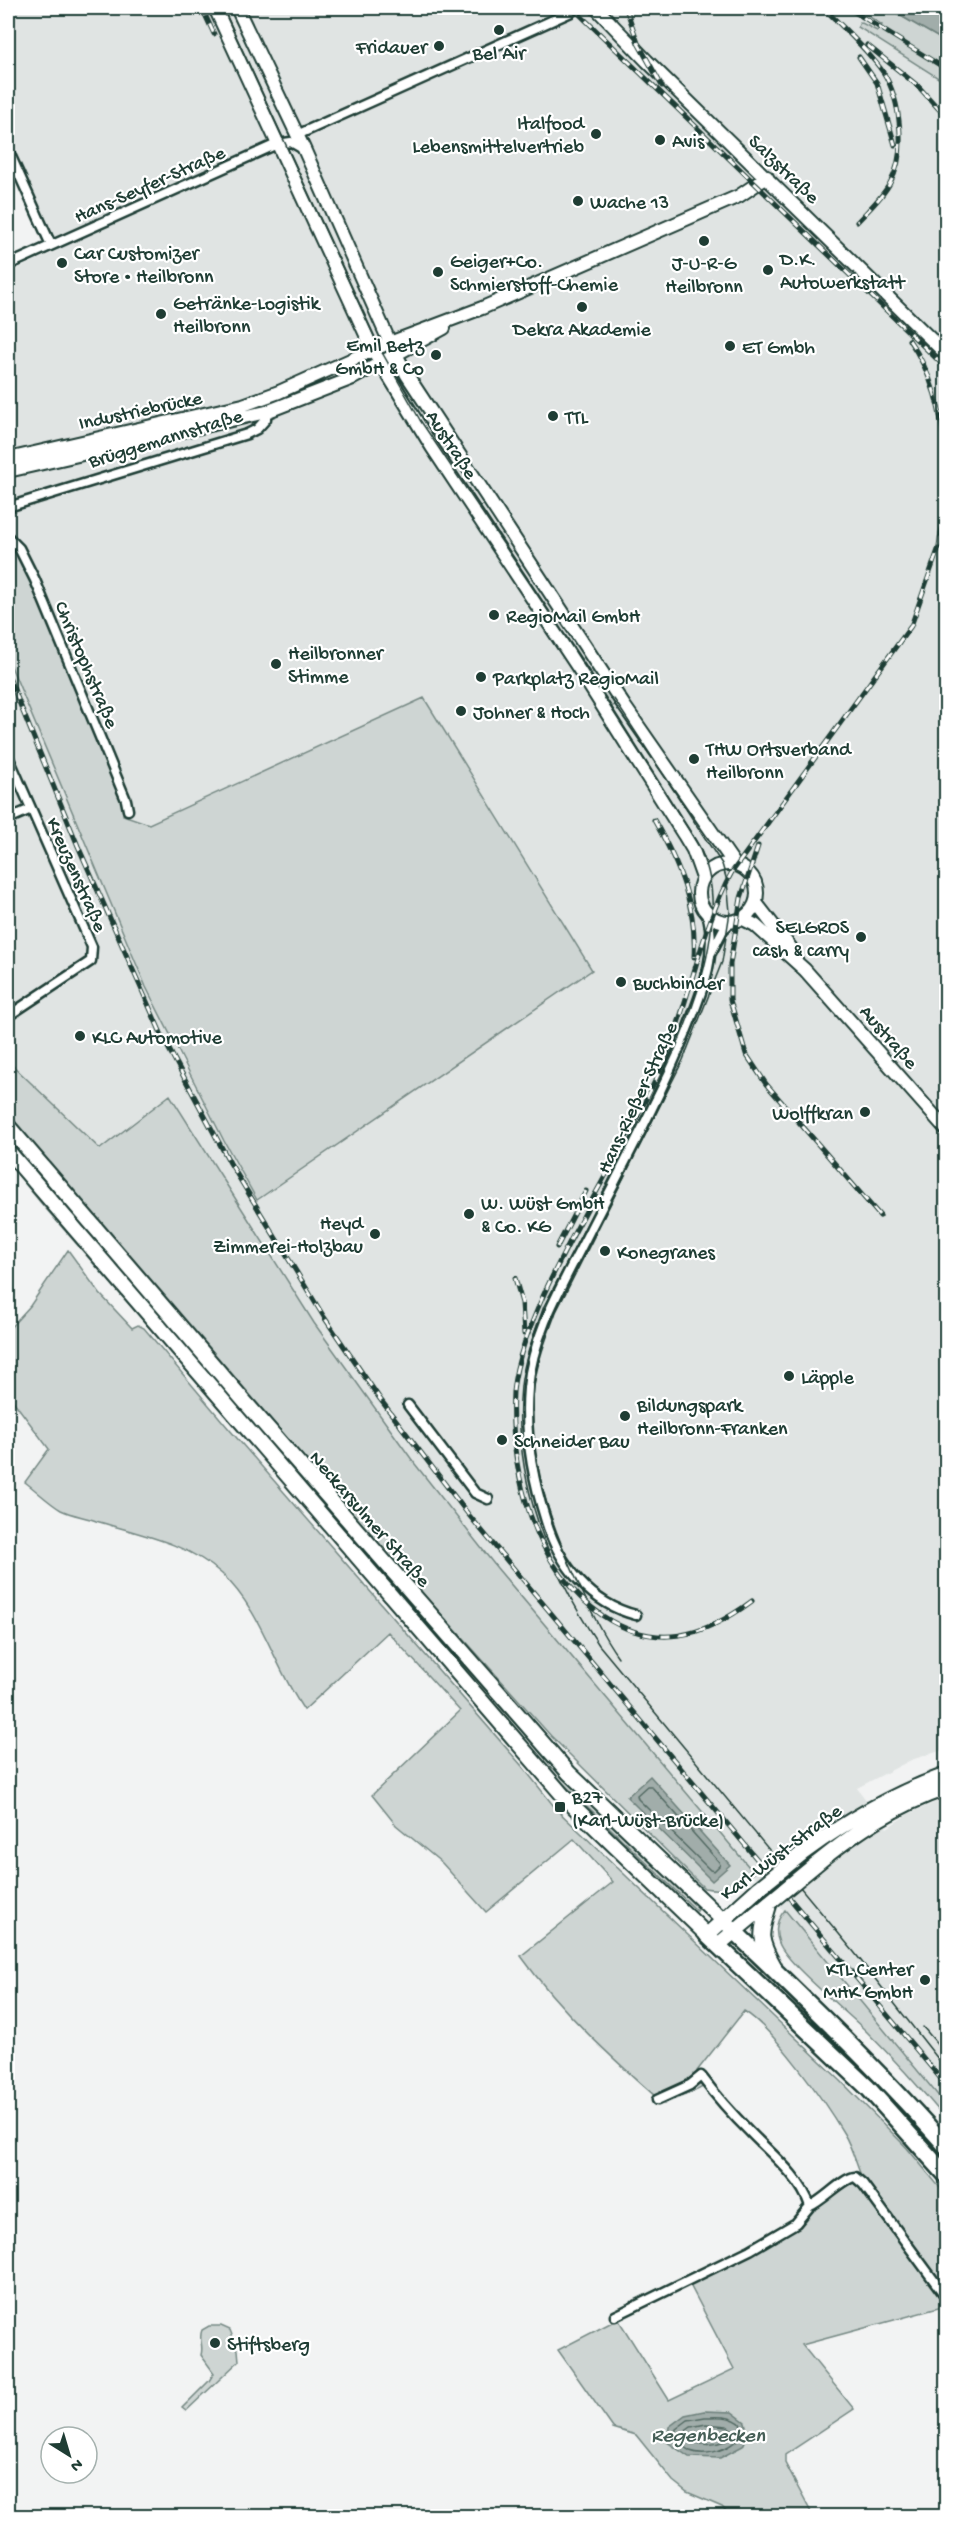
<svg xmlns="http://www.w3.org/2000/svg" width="954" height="2524" viewBox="0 0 954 2524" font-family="'Gochi Hand',sans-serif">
<rect width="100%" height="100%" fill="#f2f3f3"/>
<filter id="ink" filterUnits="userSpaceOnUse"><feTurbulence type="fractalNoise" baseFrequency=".0167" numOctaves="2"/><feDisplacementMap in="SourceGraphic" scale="12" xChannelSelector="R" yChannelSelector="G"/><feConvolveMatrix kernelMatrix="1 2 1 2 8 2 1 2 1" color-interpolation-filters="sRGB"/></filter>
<g filter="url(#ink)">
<path fill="#e0e4e3" d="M 8,8 L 856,8 L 882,25 L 877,31 L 860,22 L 946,83 L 946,1749 L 911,1760 L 857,1788 L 887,1828 L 908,1814 L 946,1798 L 946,2105 L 497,1568 L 415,1464 L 314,1323 L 170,1095 L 100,1149 L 8,1061 L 8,659 L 172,1042 L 224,1141 L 258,1199 L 424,698 L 148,824 L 123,815 L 16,550 L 8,544 L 8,273 L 57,251 L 8,140 Z"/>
<path fill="#ced5d3" stroke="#768984" stroke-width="1.5" d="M 856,8 L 887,8 L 946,42 L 946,83 L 858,27 L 860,22 L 877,31 L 882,25 Z
M 8,544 L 16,550 L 31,580 L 123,801 L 123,815 L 149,824 L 424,698 L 592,970 L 257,1200 L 224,1141 L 146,987 L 8,659 Z
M 587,671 L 595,674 L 598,672 L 620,703 L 608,708 Z
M 8,1061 L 100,1149 L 170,1095 L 314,1323 L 415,1464 L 497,1568 L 754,1873 C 737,1886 726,1892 704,1888 L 551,1736 L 380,1546 L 8,1113 Z
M 8,1137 L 515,1723 L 565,1776 L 699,1908 L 697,1911 L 547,1768 L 8,1144 Z
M 8,1160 L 537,1774 L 41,1203 L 8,1163 Z
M 68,1250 L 100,1294 L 132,1328 L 138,1325 L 144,1328 L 229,1429 L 522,1766 L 557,1810 L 841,2081 L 907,2148 L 946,2195 L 946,2306 L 802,2345 L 854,2409 L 785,2455 L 785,2463 L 813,2516 L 731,2516 L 722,2507 L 687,2492 L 673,2481 L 636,2435 L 613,2428 L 558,2350 L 618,2319 L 669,2400 L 734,2369 L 689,2283 L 799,2225 C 817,2205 838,2191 862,2178 C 856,2164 852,2147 844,2134 C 825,2102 775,2030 744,2011 L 697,2071 L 708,2083 C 698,2093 678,2096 664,2104 C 613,2059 561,2012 521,1956 L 613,1882 L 574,1839 L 486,1912 L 442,1863 L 396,1825 L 372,1795 L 460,1711 L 388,1632 L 304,1710 C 274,1667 262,1611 222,1574 C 188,1543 139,1534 96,1521 C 85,1517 71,1515 61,1510 C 49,1503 37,1491 25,1482 L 49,1449 L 8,1394 L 8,1330 L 30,1306 Z
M 785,1910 L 946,2105 L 946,2119 C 921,2089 894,2059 866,2031 C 847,2012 787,1964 779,1943 C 774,1930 776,1920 785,1910 Z
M 733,1940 C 806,2010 880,2080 946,2157 L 946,2166 L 738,1955 L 731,1942 Z
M 209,2326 L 221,2326 L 230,2330 L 238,2350 L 239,2361 L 186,2411 L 182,2408 L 209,2381 L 214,2373 L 201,2355 C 204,2345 198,2339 202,2330 Z"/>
<path fill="#a1adaa" stroke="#6d807b" stroke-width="1.5" d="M 887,8 L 946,8 L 946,42 Z
M 650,1776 L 730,1865 L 712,1881 L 627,1797 Z
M 704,2411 L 732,2412 L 745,2422 L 748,2435 L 743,2446 L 720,2458 L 689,2457 L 667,2442 L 669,2427 L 685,2415 Z"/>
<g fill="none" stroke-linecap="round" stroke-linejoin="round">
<path stroke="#536a63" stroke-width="1.5" d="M 647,1786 L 651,1786 L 719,1862 L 720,1865 L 714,1871 L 710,1870 L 638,1799 L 637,1795 Z
M 705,2417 C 712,2417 722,2416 729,2418 C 766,2428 719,2462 690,2451 C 685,2448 679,2443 674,2440 L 676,2429 L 688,2420 Z
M 706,2424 L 727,2426 L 733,2430 L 734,2434 C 721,2448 697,2447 683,2436 L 683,2433 L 691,2427 Z"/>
<defs>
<path id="street" d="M 297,135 L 571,12 L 576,8
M 8,150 L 51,245
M 8,265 L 277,144 L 291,142 L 303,149
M 8,507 L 247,434 L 257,429 L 266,419 L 266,412
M 8,537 L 19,548 L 35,580 L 126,800 L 128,810
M 8,756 L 92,947 L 91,961 L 8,1016
M 8,819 L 31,809
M 711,953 L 723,930 L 730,923
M 408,1405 L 475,1493 L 488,1499
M 636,1615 C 591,1604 559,1565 546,1521 C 532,1477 524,1434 528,1388 C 533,1330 566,1279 591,1228 C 624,1164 659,1099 686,1032 C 701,994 719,955 707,914
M 657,2100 L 690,2085 L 701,2076 C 716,2096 732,2114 750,2132 C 771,2154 800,2176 810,2206 C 824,2200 843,2178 855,2177 L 863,2184 L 946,2297
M 615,2316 L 750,2250 L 796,2223 L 810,2206"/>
<path id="secondary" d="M 215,8 L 373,350 L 432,447 L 579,669 L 684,835 L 693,850 L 703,878
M 237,8 L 304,149 L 390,343 L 407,375 L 625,707 L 735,865
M 596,8 L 647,61 L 946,354
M 8,459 L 243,405 L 279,392 L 384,345 L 482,308 L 739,196 L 767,177
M 8,471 L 266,412 L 353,378 L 444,328
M699 893a29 29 0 1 1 58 0a29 29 0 1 1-58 0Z
M 756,903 L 793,951
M 743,919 L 755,925 L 805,970 L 946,1129"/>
<path id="primary" d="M 8,1126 L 245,1402 L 569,1773 L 729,1926
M 8,1151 L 566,1799 L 707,1935 L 759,1888
M 804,1852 C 848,1820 895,1793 946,1775
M 815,1865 C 858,1830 894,1806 946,1788
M 770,1902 C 761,1933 757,1936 774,1966
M 718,1945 L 770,1902"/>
<path id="highway" d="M 734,1931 C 807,2002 880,2071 946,2146
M 707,1935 L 868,2088 L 946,2175"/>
</defs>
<use href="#street" stroke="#1f3d34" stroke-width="13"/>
<use href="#secondary" stroke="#1f3d34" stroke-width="16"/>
<use href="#primary" stroke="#1f3d34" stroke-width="18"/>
<use href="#highway" stroke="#1f3d34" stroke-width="20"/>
<use href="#street" stroke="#fff" stroke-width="8"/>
<use href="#secondary" stroke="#fff" stroke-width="12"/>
<use href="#primary" stroke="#fff" stroke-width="14"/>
<use href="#highway" stroke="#fff" stroke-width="15"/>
<path stroke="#1f3d34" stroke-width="1.5" d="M 223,8 L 379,347 L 420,420 L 565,636 L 696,841 C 749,932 660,1082 617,1164 C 593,1212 569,1259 544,1306 C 535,1332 524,1358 521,1386 C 512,1477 549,1570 599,1645 L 854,1952 L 946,2069
M 614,699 L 722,864 L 727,881 L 730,912 L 722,962 L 683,1060 L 556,1312 C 547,1336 537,1362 534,1387 C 526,1453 548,1517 575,1576 C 588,1604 600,1632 618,1657
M 923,2027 L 946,2054"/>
<defs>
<path id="rail" d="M 202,8 L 214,34
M 573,8 L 946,368
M 626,8 L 638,43 L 662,86
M 824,8 C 843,28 867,49 883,72 C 901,100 907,154 890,183 C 882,198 868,210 857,222
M 848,8 L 946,69
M 867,45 L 918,86 L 946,117
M 859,57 L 877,83 L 895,145
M 909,340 C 933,374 941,412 946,452
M 8,675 L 78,846 L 164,1040 L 230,1163 L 324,1317 L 380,1399 L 468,1514 L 946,2085
M 654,820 C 679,864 697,906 694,957
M 758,846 L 741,898 L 730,964 L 730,1000 L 746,1054 L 766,1084 L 880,1216
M 557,1247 L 586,1191
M 515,1278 L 522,1303 L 524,1334
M 752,1601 C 704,1637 656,1651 603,1616 C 567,1591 544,1555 530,1514 C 517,1476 511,1432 513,1392 C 516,1359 531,1324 544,1294 C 579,1216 627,1144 662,1066 C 690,1003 699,932 732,872 L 911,626 L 939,547 L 946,499"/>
</defs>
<use href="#rail" stroke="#1f3d34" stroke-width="5"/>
<use href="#rail" stroke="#fff" stroke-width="3" stroke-dasharray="9" stroke-linecap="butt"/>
<defs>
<path id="primary-bridge" d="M 759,1888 L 804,1852
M 770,1902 L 815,1865"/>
</defs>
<use href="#primary-bridge" stroke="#1f3d34" stroke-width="18" stroke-linecap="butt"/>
<use href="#primary-bridge" stroke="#fff" stroke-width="14"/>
</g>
</g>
<g fill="#1f3d34" stroke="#fff" stroke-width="2">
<circle cx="499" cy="30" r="6"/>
<circle cx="439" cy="46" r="6"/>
<circle cx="596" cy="134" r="6"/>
<circle cx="660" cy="140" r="6"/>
<circle cx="578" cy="201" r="6"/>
<circle cx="704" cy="241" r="6"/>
<circle cx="62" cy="263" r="6"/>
<circle cx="768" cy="270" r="6"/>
<circle cx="438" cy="272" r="6"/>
<circle cx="582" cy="307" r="6"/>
<circle cx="161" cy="314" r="6"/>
<circle cx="730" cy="346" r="6"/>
<circle cx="436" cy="355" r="6"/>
<circle cx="553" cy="416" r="6"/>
<circle cx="494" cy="615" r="6"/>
<circle cx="276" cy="664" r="6"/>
<circle cx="481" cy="677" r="6"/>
<circle cx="461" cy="711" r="6"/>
<circle cx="694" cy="759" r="6"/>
<circle cx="861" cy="937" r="6"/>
<circle cx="621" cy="982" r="6"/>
<circle cx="80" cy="1036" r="6"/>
<circle cx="865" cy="1112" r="6"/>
<circle cx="469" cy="1214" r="6"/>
<circle cx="375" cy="1234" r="6"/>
<circle cx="605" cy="1251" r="6"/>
<circle cx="789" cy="1376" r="6"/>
<circle cx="625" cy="1416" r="6"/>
<circle cx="502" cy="1440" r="6"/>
<rect x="554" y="1801" width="12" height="12" rx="3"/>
<circle cx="925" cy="1980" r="6"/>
<circle cx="215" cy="2343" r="6"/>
</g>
<g text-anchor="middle" stroke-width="4.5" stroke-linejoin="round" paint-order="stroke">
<g font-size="20" fill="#1f3d34" stroke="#fff" text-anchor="start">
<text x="427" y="53" text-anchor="end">Fridauer</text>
<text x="499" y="59" text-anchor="middle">Bel Air</text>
<text x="584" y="129" text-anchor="end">Italfood<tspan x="584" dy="23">Lebensmittelvertrieb</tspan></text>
<text x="672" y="147">Avis</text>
<text x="590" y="208">Wache 13</text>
<text x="74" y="259">Car Customizer<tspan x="74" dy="23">Store • Heilbronn</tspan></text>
<text x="780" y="265">D.K.<tspan x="780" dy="23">Autowerkstatt</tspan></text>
<text x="450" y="267">Geiger+Co.<tspan x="450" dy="23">Schmierstoff-Chemie</tspan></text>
<text x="704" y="269" text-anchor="middle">J⁃U⁃R⁃G<tspan x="704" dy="23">Heilbronn</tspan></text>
<text x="173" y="309">Getränke-Logistik<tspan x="173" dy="23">Heilbronn</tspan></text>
<text x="582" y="335" text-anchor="middle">Dekra Akademie</text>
<text x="424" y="351" text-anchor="end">Emil Betz<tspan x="424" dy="23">GmbH &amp; Co</tspan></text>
<text x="742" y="353">ET Gmbh</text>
<text x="565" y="423">TTL</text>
<text x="506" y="622">RegioMail GmbH</text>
<text x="288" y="659">Heilbronner<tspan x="288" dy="23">Stimme</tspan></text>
<text x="493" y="684">Parkplatz RegioMail</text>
<text x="473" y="718">Johner &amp; Hoch</text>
<text x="706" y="755">THW Ortsverband<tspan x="706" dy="23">Heilbronn</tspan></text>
<text x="849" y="933" text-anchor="end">SELGROS<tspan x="849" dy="23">cash &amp; carry</tspan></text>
<text x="633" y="989">Buchbinder</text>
<text x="92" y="1043">KLC Automotive</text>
<text x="853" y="1119" text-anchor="end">Wolffkran</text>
<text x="481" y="1209">W. Wüst GmbH<tspan x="481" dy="23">&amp; Co. KG</tspan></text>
<text x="363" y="1229" text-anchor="end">Heyd<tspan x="363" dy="23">Zimmerei-Holzbau</tspan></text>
<text x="617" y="1258">Konegranes</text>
<text x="801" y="1383">Läpple</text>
<text x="637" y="1411">Bildungspark<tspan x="637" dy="23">Heilbronn-Franken</tspan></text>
<text x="514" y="1447">Schneider Bau</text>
<text x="572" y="1803">B27<tspan x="572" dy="23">(Karl-Wüst-Brücke)</tspan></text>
<text x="913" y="1975" text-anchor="end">KTL Center<tspan x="913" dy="23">MHK GmbH</tspan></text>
<text x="227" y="2350">Stiftsberg</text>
</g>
<g font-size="20" fill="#1f3d34" stroke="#fff">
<text transform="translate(785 168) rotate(44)" y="7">Salzstraße</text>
<text transform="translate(149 183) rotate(-24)" y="7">Hans-Seyfer-Straße</text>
<text transform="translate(140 409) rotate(-12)" y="7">Industriebrücke</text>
<text transform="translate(165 437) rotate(-17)" y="7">Brüggemannstraße</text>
<text transform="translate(453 444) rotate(57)" y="7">Austraße</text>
<text transform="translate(88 664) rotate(67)" y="7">Christophstraße</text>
<text transform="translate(78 874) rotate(66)" y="7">Kreuzenstraße</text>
<text transform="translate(890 1036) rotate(49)" y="7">Austraße</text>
<text transform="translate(636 1097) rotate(-65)" y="7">Hans-Rießer-Straße</text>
<text transform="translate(371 1518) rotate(49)" y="7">Neckarsulmer Straße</text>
<text transform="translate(780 1851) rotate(-37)" y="7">Karl-Wüst-Straße</text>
</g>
<g font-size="21" font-style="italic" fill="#465f57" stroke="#fff">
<text x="708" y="2441">Regenbecken</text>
</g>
</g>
<rect width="954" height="2524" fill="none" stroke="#fff" stroke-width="30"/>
<rect x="15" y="15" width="924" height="2494" fill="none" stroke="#1f3d34" stroke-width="2" filter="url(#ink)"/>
<g transform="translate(69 2455) rotate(143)"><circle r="28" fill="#ffffff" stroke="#a5b1ae" stroke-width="1.5"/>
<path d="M0-4.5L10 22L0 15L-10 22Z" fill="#1f3d34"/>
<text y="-9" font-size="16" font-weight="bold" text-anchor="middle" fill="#1f3d34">N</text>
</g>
</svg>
